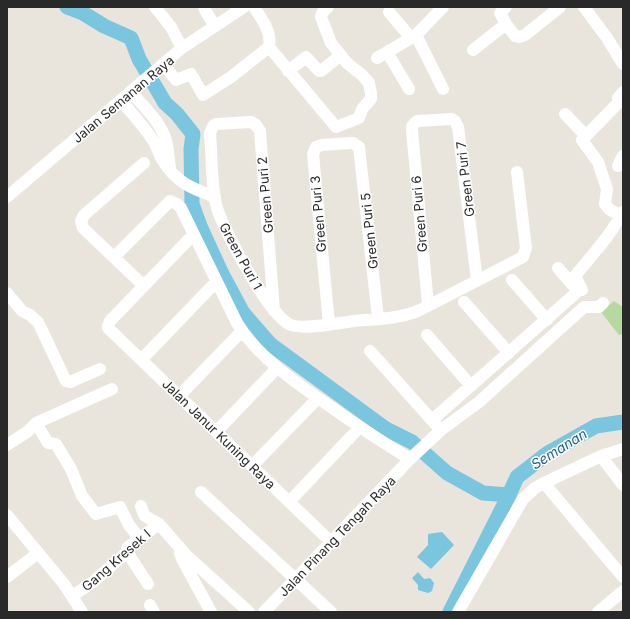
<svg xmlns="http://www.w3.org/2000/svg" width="630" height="619" viewBox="0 0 630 619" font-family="Inter,sans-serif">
<rect width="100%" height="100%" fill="#e9e4dc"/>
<path fill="#b4da9f" d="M 614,301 L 623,307 L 623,334 L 619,335 L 601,312 Z"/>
<path fill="#7bc6df" d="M 442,532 L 454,545 L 431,569 L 417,557 L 428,545 L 428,534 Z
M 418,572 L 424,579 L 430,578 L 434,583 L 432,591 L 428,593 L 418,590 L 418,585 L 412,578 Z"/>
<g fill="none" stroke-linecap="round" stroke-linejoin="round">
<path stroke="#7bc6df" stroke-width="15" d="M 67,7 L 83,13 L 104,26 L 131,38 L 139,59 L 165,103 L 177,114 L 193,134 L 191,149 L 192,204 L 200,226 L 221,272 L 243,313 L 270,344 L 386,429 L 412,442 L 447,473 L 483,493 L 509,495 L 450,612
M 509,495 L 517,477 L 548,453 L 596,426 L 623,422"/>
<path stroke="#fff" stroke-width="12" d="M 155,7 L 171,27 L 182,48
M 204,7 L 206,12 L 215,26
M 254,7 C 262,19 272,32 269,47 L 336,127 L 359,118 L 362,109 L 371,99 L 371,93 L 369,83 L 362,75 L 347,63 L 331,43 L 321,17 L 322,13 L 328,7
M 584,7 L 607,38 L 623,64
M 389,12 L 411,38
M 506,24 L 515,36 L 519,37 L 525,35 L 560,7
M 416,35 L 443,89
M 473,50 L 506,24 L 500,13 L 506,7
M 387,52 L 409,89
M 377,58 L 416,35 L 443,7
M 163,64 L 176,80 L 191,74 L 203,95 L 231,77 L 269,47
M 288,71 L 306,57 L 319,71 L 321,71 L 341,55
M 131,92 C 143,106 160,121 166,140 C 168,149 169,159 170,168
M 121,100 C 131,113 143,125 152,139 C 157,145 158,154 163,161 C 177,183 191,188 215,197
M 565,114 L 586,136
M 618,166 L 623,156
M 7,197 L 163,64 L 182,48 L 244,7
M 621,216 L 609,209 L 605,204 L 607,189 L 598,162 L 582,140 L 620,101 L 618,98 L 623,92
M 193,235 L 110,321 L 108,326 L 108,328 L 331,542
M 114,257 L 170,201 L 177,204 L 181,208 L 237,323 C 258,357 296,383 328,405 C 355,424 382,442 410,459
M 512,280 L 547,320
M 144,286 L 83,228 L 81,221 L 84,215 L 144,163
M 582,290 L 575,276 C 592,255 610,236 623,212
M 7,293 L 22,311 L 30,315 L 38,322 L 66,381 L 70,382 L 100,369
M 464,302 L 509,353
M 428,305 L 412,130 L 412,126 L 417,121 L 452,119 L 455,121 L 458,127 L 477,281
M 274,311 L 260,131 L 256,125 L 251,122 L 216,124 L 213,126 L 210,133 C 212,155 211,188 217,208 C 224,231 270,318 291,325 C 304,330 339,323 354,321 C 376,319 400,319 420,310 L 523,257 L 526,248 L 517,172
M 329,324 L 313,154 L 316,147 L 322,145 L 350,143 L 353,143 L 359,147 L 378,318
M 427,335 L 471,386
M 370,351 L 437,426
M 141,360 L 216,282
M 179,396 L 242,331
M 432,420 L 576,293 L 577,290 L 558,268
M 36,423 L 112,389
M 216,432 L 277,368
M 7,445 L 27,432 L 36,423 L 48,443 L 56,444 L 71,469 L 82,496 L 96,514 L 120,507 L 129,525 L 140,539
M 601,456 L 623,485
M 252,466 L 318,398
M 544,483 L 623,577
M 201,492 L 331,612
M 289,502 L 360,427
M 141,506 L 143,512 L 145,516 L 159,524 L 187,556 L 249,612
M 7,515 L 64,584 L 82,612
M 127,552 L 148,584
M 180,553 L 182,559 L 211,612
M 7,577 L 38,553
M 72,596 L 93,582 L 127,552 L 127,548 L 159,524
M 150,605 L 154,612
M 264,612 L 410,459 L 441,430 L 479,402 L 584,307 L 599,307 L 603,303
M 458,612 L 523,499 L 535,488 L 544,483 L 601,456 L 623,449
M 598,612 L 623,591"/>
</g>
<g text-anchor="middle" stroke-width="3" stroke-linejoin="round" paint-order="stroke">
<g font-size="13" fill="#292929" stroke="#fff">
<text transform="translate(123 99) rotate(-40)" y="5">Jalan Semanan Raya</text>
<text transform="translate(465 179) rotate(-97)" y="5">Green Puri 7</text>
<text transform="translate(265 195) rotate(-95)" y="5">Green Puri 2</text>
<text transform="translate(318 214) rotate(-95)" y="5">Green Puri 3</text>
<text transform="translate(419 214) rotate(-95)" y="5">Green Puri 6</text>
<text transform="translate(369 231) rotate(-96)" y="5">Green Puri 5</text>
<text transform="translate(241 256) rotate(61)" y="5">Green Puri 1</text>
<text transform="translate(219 434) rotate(44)" y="5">Jalan Janur Kuning Raya</text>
<text transform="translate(337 536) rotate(-46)" y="5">Jalan Pinang Tengah Raya</text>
<text transform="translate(116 560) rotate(-41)" y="5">Gang Kresek I</text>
</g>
<g font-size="14" font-style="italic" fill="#1d6489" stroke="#fff">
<text transform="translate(559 449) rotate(-32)" y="5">Semanan</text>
</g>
</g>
<rect width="630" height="619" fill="none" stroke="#292929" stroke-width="16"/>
</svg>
